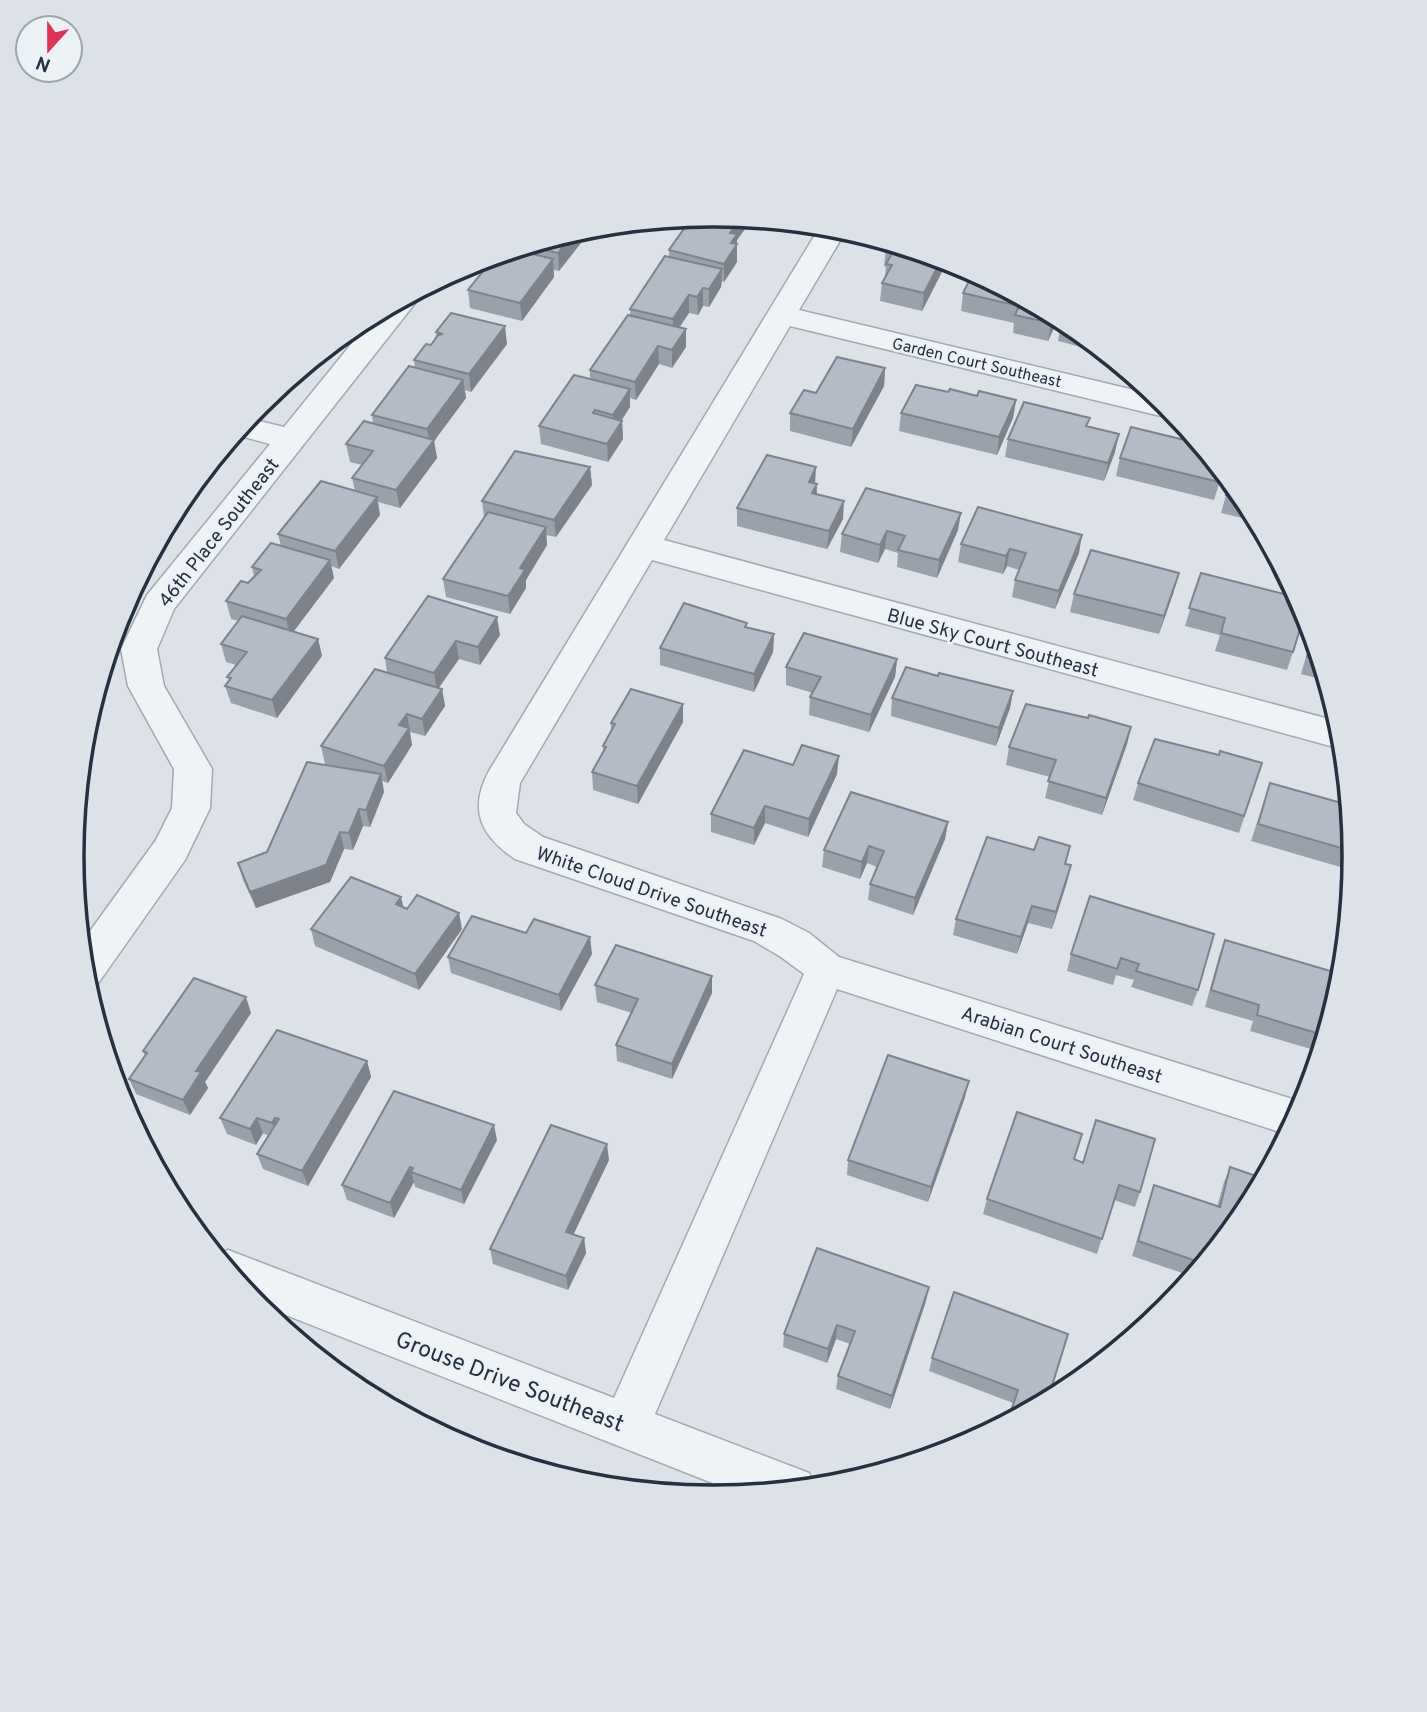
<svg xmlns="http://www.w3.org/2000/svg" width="1427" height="1712" viewBox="0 0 1427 1712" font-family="Overpass,sans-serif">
<rect width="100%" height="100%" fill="#dde2e8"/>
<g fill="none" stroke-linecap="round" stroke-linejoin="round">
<defs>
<path id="minor" d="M 821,225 L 847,229 L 799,310 L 1159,396 L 1180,417 L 1173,419 L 790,326 L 664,540 L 1340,722 L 1345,750 L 652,560 L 520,783 L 516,813 L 524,824 L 543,837 L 782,919 L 809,933 L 839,957 L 1305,1103 L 1289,1135 L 837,989 L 655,1414 L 809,1473 L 815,1488 L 743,1495 L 253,1302 L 215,1255 L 228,1250 L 614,1398 L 804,974 L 781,957 L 754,941 L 515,859 C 481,836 468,810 489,771 Z
M 417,290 L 421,296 L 416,302 L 174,609 L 157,649 L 164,686 L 212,769 L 210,808 L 185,860 L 97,985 L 86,989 L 80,945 L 156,840 L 172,808 L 174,769 L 128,686 L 121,649 L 147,595 L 270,444 L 233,434 L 247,418 L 284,427 L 378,311 Z"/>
</defs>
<use href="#minor" stroke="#a2a9b2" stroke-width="3"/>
<use href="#minor" fill="#f0f3f6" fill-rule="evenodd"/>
</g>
<path fill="#9ba1aa" d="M 714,214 L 763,219 L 759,225 L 745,222 L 745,229 L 737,240 L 737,262 L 724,282 L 722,281 L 721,287 L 709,307 L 703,306 L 698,315 L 689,313 L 679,327 L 686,347 L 672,368 L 659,364 L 636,400 L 630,398 L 630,407 L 622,420 L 623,439 L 608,462 L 541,444 L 539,426 L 590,379 L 590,370 L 630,315 L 630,309 L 669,257 L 669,250 Z
M 589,227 L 591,230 L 559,271 L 554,270 L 554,277 L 522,321 L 470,308 L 468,290 L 496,255 Z
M 886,248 L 948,260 L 922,311 L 880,301 L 882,283 L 885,277 L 886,267 L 884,266 Z
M 974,271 L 1059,317 L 1048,341 L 1013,333 L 1014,323 L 961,311 L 963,293 Z
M 1061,323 L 1070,323 L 1102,348 L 1094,346 L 1093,350 L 1058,341 Z
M 436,332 L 507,344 L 471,392 L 465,390 L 466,398 L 434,441 L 437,458 L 400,508 L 378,502 L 380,515 L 339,569 L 331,566 L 334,578 L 294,631 L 318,639 L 322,656 L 277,718 L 231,703 L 225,686 L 229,681 L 227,677 L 236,665 L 226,662 L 221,644 L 239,621 L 231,619 L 226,601 L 254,576 L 252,567 L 281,546 L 278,534 L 355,490 L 352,478 L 362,465 L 350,462 L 346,444 L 373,424 L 372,415 L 415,368 L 414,360 L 431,345 L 436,337 Z
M 885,368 L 884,386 L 851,447 L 790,431 L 790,413 Z
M 977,396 L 1016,400 L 1013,418 L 997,455 L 899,431 L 901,413 Z
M 1088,426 L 1115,452 L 1104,481 L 1005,457 L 1008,439 Z
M 1120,458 L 1223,471 L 1214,500 L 1116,476 Z
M 590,467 L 592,485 L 556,537 L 546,535 L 547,545 L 526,580 L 526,588 L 510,614 L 446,597 L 443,579 L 484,517 L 482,501 Z
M 815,483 L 817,484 L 817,494 L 843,519 L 827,549 L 737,526 L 737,508 Z
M 866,488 L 958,530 L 937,578 L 897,567 L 898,553 L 885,549 L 878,563 L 840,552 L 842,534 Z
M 1226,495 L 1247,500 L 1259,522 L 1221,513 Z
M 961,544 L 1079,553 L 1055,609 L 1012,597 L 1015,580 L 1019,570 L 1007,566 L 1003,574 L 958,562 Z
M 1201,573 L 1293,652 L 1287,670 L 1215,651 L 1220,635 L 1185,626 Z
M 1174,591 L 1159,634 L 1070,612 L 1074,594 Z
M 428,596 L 500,635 L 480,665 L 459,659 L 439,688 L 442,689 L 445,706 L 425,736 L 410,732 L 412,745 L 388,783 L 382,781 L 384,792 L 370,827 L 363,826 L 353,850 L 344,849 L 330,882 L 256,908 L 243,880 L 238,863 L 267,852 L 335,767 L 325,764 L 321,746 L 387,673 L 385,658 Z
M 747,627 L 774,634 L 773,652 L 754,692 L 660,665 L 660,648 Z
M 1313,632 L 1328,681 L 1301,674 Z
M 897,659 L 895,677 L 869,732 L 809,715 L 810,697 L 813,693 L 786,685 L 786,667 Z
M 938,676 L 1013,691 L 1010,708 L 996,746 L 891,716 L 892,698 Z
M 683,704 L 683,722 L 638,804 L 593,790 L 592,772 L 603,753 L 603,746 L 611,730 L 611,723 Z
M 1088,718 L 1131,727 L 1127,744 L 1102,815 L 1045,798 L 1050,777 L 1006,765 L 1009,747 Z
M 1219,755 L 1262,763 L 1239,833 L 1133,800 L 1138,783 Z
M 793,765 L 837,774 L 808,837 L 765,823 L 754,845 L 711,832 L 711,814 Z
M 1270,783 L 1342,803 L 1349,788 L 1355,856 L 1354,871 L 1251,841 Z
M 948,822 L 945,839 L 913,915 L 868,900 L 870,884 L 877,867 L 867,863 L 860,879 L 822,867 L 824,850 Z
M 1066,864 L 1067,882 L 1052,929 L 1028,923 L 1017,954 L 953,935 L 956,919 Z
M 1090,896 L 1198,990 L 1192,1006 L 1131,987 L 1134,980 L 1116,975 L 1113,985 L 1067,971 L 1071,954 Z
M 403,907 L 462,929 L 419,990 L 315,946 L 311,929 Z
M 526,933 L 592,954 L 561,1011 L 451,973 L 448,957 Z
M 1225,940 L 1343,982 L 1321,1052 L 1250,1031 L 1253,1021 L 1205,1007 L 1219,956 Z
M 595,985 L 712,993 L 672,1079 L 617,1061 L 616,1045 L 632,1013 L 597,1002 Z
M 251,1013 L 205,1082 L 208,1088 L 190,1115 L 136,1094 L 129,1079 L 145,1056 L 143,1051 Z
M 367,1061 L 371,1077 L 308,1186 L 263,1169 L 257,1154 L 269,1136 L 263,1133 L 256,1145 L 227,1134 L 220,1118 Z
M 965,1097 L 928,1202 L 847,1175 L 848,1160 Z
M 497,1140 L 464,1204 L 415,1187 L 414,1182 L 394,1218 L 347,1200 L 342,1185 Z
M 1074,1159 L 1140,1192 L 1135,1207 L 1114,1200 L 1097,1254 L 983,1214 L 987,1199 Z
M 609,1160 L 573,1234 L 584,1238 L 586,1253 L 568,1290 L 493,1264 L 490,1249 Z
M 1230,1167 L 1247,1213 L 1194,1277 L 1132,1256 L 1149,1200 L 1154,1185 L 1217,1207 L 1224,1182 Z
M 926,1301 L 890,1409 L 836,1389 L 838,1376 L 850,1344 L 836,1339 L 827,1363 L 783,1347 L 784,1334 Z
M 932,1358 L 1051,1389 L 1013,1403 L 929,1371 Z"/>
<path fill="#7e838b" d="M 741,217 L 745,217 L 745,229 L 737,240 L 737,262 L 724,282 L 724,264 L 730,233 Z
M 591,226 L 591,230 L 559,271 L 558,253 L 575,231 Z
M 942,258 L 948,260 L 922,311 L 924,293 Z
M 553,259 L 554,277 L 522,321 L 520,303 Z
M 722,269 L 721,287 L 709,307 L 709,289 Z
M 703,288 L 703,306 L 698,315 L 697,297 Z
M 689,295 L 689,313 L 673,337 L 673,319 Z
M 1055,315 L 1059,317 L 1048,341 L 1051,323 Z
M 505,326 L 507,344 L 471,392 L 469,374 Z
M 686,329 L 686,347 L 672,368 L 672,350 Z
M 658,346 L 659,364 L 636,400 L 635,382 Z
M 885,368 L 884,386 L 851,447 L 853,429 Z
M 463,380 L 466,398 L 434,441 L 437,458 L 400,508 L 396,490 L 430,446 L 427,429 Z
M 630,389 L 630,407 L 613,433 L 613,415 Z
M 1016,400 L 1013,418 L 997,455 L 999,437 Z
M 622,421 L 623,439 L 608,462 L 607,444 Z
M 1119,434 L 1115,452 L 1104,481 L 1108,463 Z
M 590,467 L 592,485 L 556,537 L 554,520 Z
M 816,467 L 815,485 L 809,482 Z
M 817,484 L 816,502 L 812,493 Z
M 377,497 L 380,515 L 339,569 L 335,551 Z
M 844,501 L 843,519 L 827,549 L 829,531 Z
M 961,513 L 958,530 L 937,578 L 939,560 Z
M 546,527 L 547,545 L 526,580 L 526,588 L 510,614 L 508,596 L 520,568 Z
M 887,531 L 885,549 L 878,563 L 880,545 Z
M 1082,535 L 1079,553 L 1055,609 L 1059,591 Z
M 1010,549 L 1007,566 L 1003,574 L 1006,556 Z
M 330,560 L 334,578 L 290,636 L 286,619 Z
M 1179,573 L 1174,591 L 1159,634 L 1164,616 Z
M 497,617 L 500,635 L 480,665 L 478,647 Z
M 774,634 L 773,652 L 754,692 L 754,674 Z
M 318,639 L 322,656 L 277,718 L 272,700 Z
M 456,641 L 459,659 L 437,690 L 434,673 Z
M 897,659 L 895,677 L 869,732 L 871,715 Z
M 442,689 L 445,706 L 425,736 L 422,719 Z
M 1013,691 L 1010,708 L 996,746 L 999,728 Z
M 683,704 L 683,722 L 638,804 L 637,786 Z
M 407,714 L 412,745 L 388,783 L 384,766 L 399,725 Z
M 1131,727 L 1127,744 L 1102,815 L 1106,798 Z
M 839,756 L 837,774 L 808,837 L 809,819 Z
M 381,774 L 384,792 L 370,827 L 366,810 Z
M 765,806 L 765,823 L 754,845 L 754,828 Z
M 359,809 L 363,826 L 353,850 L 349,833 Z
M 948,822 L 945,839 L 913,915 L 915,898 Z
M 340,832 L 344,849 L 330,882 L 256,908 L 250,892 Z
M 869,846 L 867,863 L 860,879 L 862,862 Z
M 1071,865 L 1067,882 L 1052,929 L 1056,912 Z
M 401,897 L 405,914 L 396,904 Z
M 1032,906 L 1028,923 L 1017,954 L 1021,937 Z
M 459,913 L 462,929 L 419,990 L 415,974 Z
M 590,937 L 592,954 L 561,1011 L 559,995 Z
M 712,976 L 712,993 L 672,1079 L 672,1064 Z
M 246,997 L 251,1013 L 205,1082 L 208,1088 L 190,1115 L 183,1100 L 196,1071 Z
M 367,1061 L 371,1077 L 308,1186 L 302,1171 Z
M 969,1081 L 965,1097 L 928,1202 L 931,1187 Z
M 257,1118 L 263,1133 L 256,1145 L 250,1129 Z
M 275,1118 L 281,1133 L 277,1139 L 272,1123 Z
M 494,1125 L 497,1140 L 464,1204 L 461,1190 Z
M 607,1144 L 609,1160 L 568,1246 L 566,1232 Z
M 410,1167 L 414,1182 L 394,1218 L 390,1203 Z
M 584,1238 L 586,1253 L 568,1290 L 566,1276 Z
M 929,1287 L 926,1301 L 890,1409 L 892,1396 Z
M 837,1325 L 836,1339 L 827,1363 L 828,1349 Z"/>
<path fill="#b4bbc6" stroke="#7e838b" stroke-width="2" d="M 714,214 L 741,217 L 730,233 L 737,234 L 731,243 L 737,244 L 724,264 L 669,250 L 693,216 Z
M 575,231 L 558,253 L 526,246 Z
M 890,242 L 942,258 L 924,293 L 882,283 L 892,265 L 886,264 L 894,250 L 886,248 Z
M 513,249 L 553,259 L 520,303 L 468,290 L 496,255 Z
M 665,256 L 722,269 L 709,289 L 703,288 L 697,297 L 689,295 L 673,319 L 630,309 Z
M 974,271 L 1055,315 L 1051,323 L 1015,315 L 1019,306 L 963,293 Z
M 451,313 L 505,326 L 469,374 L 414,360 L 426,344 L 431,345 L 438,335 L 443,334 L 436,332 Z
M 628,315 L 686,329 L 672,350 L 658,346 L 635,382 L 590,370 Z
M 1063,319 L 1070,323 L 1075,327 L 1061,323 Z
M 837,357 L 885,368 L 853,429 L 790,413 L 804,390 L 816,393 Z
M 409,366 L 463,380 L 427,429 L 372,415 Z
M 574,375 L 630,389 L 613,415 L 595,410 L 593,413 L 622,421 L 607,444 L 539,426 Z
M 916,385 L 948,392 L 950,389 L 977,396 L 979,391 L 1016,400 L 999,437 L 901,413 Z
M 1024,402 L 1090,418 L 1086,426 L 1119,434 L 1108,463 L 1008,439 Z
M 364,421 L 434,440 L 396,490 L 352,478 L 373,451 L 346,444 Z
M 1131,427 L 1201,444 L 1223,470 L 1219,482 L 1120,458 Z
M 515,451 L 590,467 L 554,520 L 482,501 Z
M 767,455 L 816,467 L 809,482 L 817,484 L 812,493 L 844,501 L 829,531 L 737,508 Z
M 1231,480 L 1247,500 L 1248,500 L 1226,495 Z
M 321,481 L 377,497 L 335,551 L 278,534 Z
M 866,488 L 961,513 L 939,560 L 898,550 L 905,536 L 887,531 L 880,545 L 842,534 Z
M 978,507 L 1082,535 L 1059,591 L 1015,580 L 1026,553 L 1010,549 L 1006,556 L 961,544 Z
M 488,512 L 546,527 L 520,568 L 525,570 L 508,596 L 443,579 Z
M 271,543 L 330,560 L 286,619 L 226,601 L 241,581 L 248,583 L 261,570 L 252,567 Z
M 1091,550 L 1179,573 L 1164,616 L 1074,594 Z
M 1201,573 L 1300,598 L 1306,609 L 1293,652 L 1221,633 L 1225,618 L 1189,608 Z
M 428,596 L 497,617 L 478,647 L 456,641 L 434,673 L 385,658 Z
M 684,603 L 747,623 L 745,627 L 774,634 L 754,674 L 660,648 Z
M 242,616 L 318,639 L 272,700 L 225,686 L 231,678 L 227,677 L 247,652 L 221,644 Z
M 804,633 L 897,659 L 871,715 L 810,697 L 821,677 L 786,667 Z
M 1314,634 L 1322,660 L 1307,657 Z
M 906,667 L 938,676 L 939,673 L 1013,691 L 999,728 L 892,698 Z
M 375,669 L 442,689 L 422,719 L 407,714 L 399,725 L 409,728 L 384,766 L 321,746 Z
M 631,689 L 683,704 L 637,786 L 592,772 L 606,747 L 603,746 L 615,724 L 611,723 Z
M 1026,704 L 1088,718 L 1089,715 L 1131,727 L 1106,798 L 1048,781 L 1056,760 L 1009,747 Z
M 1155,739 L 1219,755 L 1220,751 L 1262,763 L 1244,816 L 1138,783 Z
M 802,745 L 839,756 L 809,819 L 765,806 L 754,828 L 711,814 L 744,750 L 793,765 Z
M 307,762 L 381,774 L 366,810 L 359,809 L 349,833 L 340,832 L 326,865 L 250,892 L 238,863 L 267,852 Z
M 1270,783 L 1345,804 L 1349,788 L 1355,852 L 1258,824 Z
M 851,792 L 948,822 L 915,898 L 870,884 L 884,851 L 869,846 L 862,862 L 824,850 Z
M 987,837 L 1034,850 L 1039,837 L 1070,846 L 1065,864 L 1071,865 L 1056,912 L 1032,906 L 1021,937 L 956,919 Z
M 351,877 L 401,897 L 396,904 L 407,909 L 417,895 L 459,913 L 415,974 L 311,929 Z
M 1090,896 L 1214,934 L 1198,990 L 1136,971 L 1139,964 L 1121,958 L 1117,969 L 1071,954 Z
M 472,916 L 526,933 L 534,919 L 590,937 L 559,995 L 448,957 Z
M 1225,940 L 1344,975 L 1343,982 L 1326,1036 L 1257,1015 L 1259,1005 L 1211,990 Z
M 616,945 L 712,976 L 672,1064 L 616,1045 L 638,999 L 595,985 Z
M 194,978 L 246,997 L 196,1071 L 201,1072 L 183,1100 L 129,1079 L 147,1053 L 143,1051 Z
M 277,1030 L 367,1061 L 302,1171 L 257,1154 L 279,1119 L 275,1118 L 272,1123 L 257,1118 L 250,1129 L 220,1118 Z
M 888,1055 L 969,1081 L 931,1187 L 848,1160 Z
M 394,1091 L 494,1125 L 461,1190 L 411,1172 L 413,1168 L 410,1167 L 390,1203 L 342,1185 Z
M 1017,1112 L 1082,1134 L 1074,1159 L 1083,1163 L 1096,1120 L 1155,1139 L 1140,1192 L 1119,1185 L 1102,1239 L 987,1199 Z
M 551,1125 L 607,1144 L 566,1232 L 584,1238 L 566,1276 L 490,1249 Z
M 1230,1167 L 1265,1179 L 1247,1213 L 1205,1264 L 1138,1241 L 1154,1185 L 1220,1207 Z
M 817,1248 L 929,1287 L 892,1396 L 838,1376 L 855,1331 L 837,1325 L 828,1349 L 784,1334 Z
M 954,1292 L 1068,1334 L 1051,1389 L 1063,1393 L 1007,1423 L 1018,1390 L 932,1358 Z"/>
<g text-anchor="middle" stroke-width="5" stroke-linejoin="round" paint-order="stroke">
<g font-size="16" fill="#253040" stroke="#ecf1f6">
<text transform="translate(977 362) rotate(13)" y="6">Garden Court Southeast</text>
</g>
<g font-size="19" fill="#253040" stroke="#ecf1f6">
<text transform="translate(218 532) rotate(-52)" y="7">46th Place Southeast</text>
<text transform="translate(993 642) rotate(15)" y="7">Blue Sky Court Southeast</text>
<text transform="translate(652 891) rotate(19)" y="7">White Cloud Drive Southeast</text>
<text transform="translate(1062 1044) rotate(18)" y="7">Arabian Court Southeast</text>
</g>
<g font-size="23" fill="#253040" stroke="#ecf1f6">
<text transform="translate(510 1381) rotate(21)" y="8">Grouse Drive Southeast</text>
</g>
</g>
<path d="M0 0H1427V1712H0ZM84 856a629 629 0 1 1 1258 0a629 629 0 1 1-1258 0Z" fill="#dce2e7" fill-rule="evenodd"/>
<path fill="none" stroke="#253040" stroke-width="3.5" d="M84 856a629 629 0 1 1 1258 0a629 629 0 1 1-1258 0Z"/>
<g transform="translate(49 49) rotate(201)"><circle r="33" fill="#ecf1f6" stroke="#9ca4ad" stroke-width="2"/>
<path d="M0-5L12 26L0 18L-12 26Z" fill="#db3457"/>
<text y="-10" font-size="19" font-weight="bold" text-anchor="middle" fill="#253040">N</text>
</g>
</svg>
